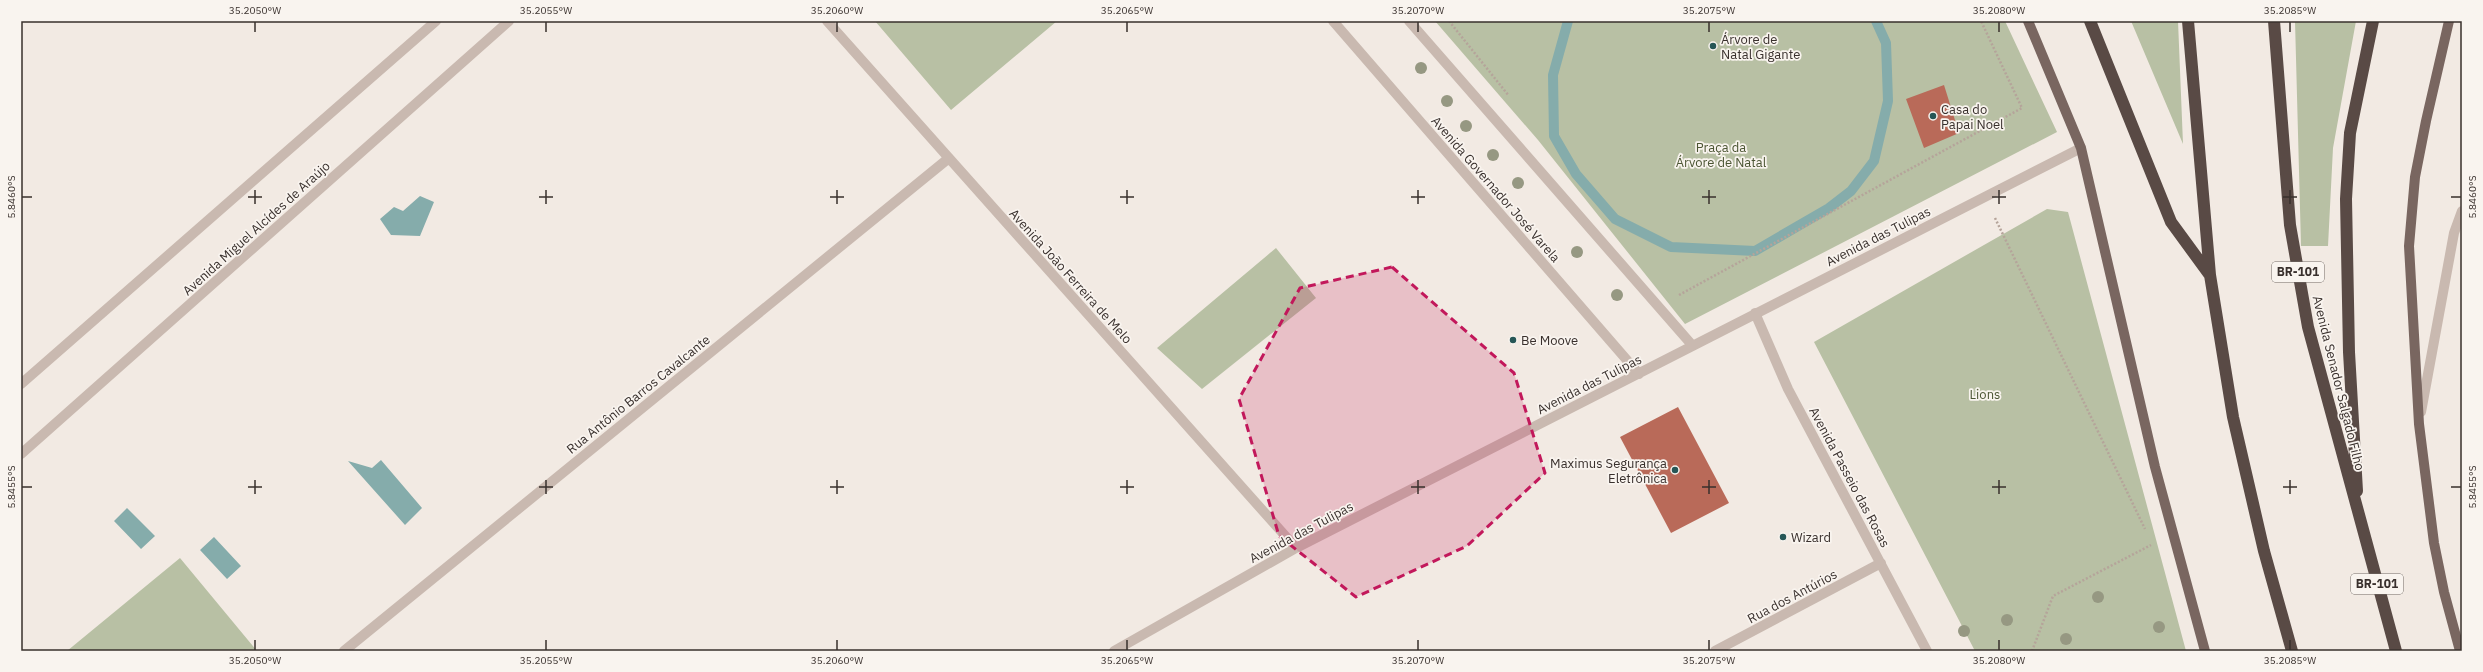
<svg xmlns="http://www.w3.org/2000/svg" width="2483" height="672" viewBox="0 0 2483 672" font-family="'IBM Plex Sans',sans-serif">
<rect width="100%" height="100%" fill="#f2eae3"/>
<path fill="#b8c0a4" d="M 875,21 L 1057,21 L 951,110 Z
M 1435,21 L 2005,21 L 2057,132 L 1685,324 L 1538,140 Z
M 2131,21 L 2178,21 L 2183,144 Z
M 2295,21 L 2356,21 L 2333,148 L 2328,246 L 2301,246 Z
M 2047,209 L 2068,212 L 2186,651 L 1975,651 L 1814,342 Z
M 1276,248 L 1316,298 L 1202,389 L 1157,348 Z
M 180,558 L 257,651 L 67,651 Z"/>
<path fill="#85acab" d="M 420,196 L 434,202 L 420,236 L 391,235 L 380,219 L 394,207 L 403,211 Z
M 381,460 L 422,508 L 405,525 L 348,461 L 372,468 Z
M 127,508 L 155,536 L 141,549 L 114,521 Z
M 214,537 L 241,566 L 227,579 L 200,550 Z"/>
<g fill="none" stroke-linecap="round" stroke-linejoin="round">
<path stroke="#85acab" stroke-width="10" d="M 1568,21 L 1553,75 L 1554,136 L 1576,174 L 1615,219 L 1671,247 L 1755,251 L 1829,208 L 1851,191 L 1874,161 L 1888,101 L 1886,43 L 1876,21"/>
</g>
<path fill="#b96a59" d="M 1944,85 L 1959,133 L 1924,148 L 1906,99 Z
M 1678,407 L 1729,503 L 1671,533 L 1620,437 Z"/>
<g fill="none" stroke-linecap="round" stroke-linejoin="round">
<path stroke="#b5a49a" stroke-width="2.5" stroke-dasharray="2 2" stroke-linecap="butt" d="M 1449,21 L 1509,96
M 1995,218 L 2145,529
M 1679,295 L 2022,108 L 1981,21
M 2032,651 L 2053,596 L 2151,545"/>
<path stroke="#c9b9b0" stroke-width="10" d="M 827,21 L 1296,548
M 1333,21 L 1639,374
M 1409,21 L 1692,345
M 1755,313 L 1788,389 L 1927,651
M 21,384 L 436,21
M 2421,412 L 2454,233 L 2462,211
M 21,454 L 509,21
M 344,651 L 949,158
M 1114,651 L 1296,548 L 2081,148
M 1715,651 L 1881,563"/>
<path stroke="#796660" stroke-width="10" d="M 2028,21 L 2081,148 L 2155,467 L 2205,651
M 2449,21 L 2426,121 L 2415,177 L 2409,246 L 2419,424 L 2434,543 L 2444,592 L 2460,651"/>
<path stroke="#594a45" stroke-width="12" d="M 2090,21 L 2171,222 L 2209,274
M 2188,21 L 2210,275 L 2233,417 L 2264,551 L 2292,651
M 2274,21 L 2290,225 L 2308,327 L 2396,651
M 2357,491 L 2349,352 L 2346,199 L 2350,133 L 2373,21"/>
</g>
<g fill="#969882">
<circle cx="1421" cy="68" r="6"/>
<circle cx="1447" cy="101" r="6"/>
<circle cx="1466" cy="126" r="6"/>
<circle cx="1493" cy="155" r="6"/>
<circle cx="1518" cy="183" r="6"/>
<circle cx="1577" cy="252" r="6"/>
<circle cx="1617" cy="295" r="6"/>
<circle cx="2098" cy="597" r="6"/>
<circle cx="2007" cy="620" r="6"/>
<circle cx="2159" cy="627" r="6"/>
<circle cx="1964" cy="631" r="6"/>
<circle cx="2066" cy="639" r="6"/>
</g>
<path fill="#c2185b" fill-opacity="0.2" stroke="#c2185b" stroke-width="3" stroke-dasharray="8 5" stroke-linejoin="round" d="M 1392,267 L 1514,373 L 1545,473 L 1467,546 L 1356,597 L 1279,536 L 1239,399 L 1300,288 Z"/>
<path fill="none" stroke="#39302d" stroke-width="1.5" d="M 255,22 L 255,32M 546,22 L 546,32M 837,22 L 837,32M 1127,22 L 1127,32M 1418,22 L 1418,32M 1709,22 L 1709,32M 1999,22 L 1999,32M 2290,22 L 2290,32M 255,190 L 255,204M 546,190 L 546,204M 837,190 L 837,204M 1127,190 L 1127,204M 1418,190 L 1418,204M 1709,190 L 1709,204M 1999,190 L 1999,204M 2290,190 L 2290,204M 22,197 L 32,197M 248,197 L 262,197M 539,197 L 553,197M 830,197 L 844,197M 1120,197 L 1134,197M 1411,197 L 1425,197M 1702,197 L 1716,197M 1992,197 L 2006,197M 2283,197 L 2297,197M 2451,197 L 2461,197M 255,480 L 255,494M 546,480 L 546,494M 837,480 L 837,494M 1127,480 L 1127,494M 1418,480 L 1418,494M 1709,480 L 1709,494M 1999,480 L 1999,494M 2290,480 L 2290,494M 22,487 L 32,487M 248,487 L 262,487M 539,487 L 553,487M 830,487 L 844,487M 1120,487 L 1134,487M 1411,487 L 1425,487M 1702,487 L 1716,487M 1992,487 L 2006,487M 2283,487 L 2297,487M 2451,487 L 2461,487M 255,640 L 255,650M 546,640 L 546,650M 837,640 L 837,650M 1127,640 L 1127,650M 1418,640 L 1418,650M 1709,640 L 1709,650M 1999,640 L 1999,650M 2290,640 L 2290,650"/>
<g fill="#265656" stroke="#f9f4ef" stroke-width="1.5">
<circle cx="1713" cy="46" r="4"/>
<circle cx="1933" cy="116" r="4"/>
<circle cx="1513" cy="340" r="4"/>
<circle cx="1675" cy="470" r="4"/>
<circle cx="1783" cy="537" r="4"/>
</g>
<g text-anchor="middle" stroke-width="3.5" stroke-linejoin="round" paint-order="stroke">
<g fill="#f9f4ef" stroke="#736b67" stroke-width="1">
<rect x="2272" y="262" width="52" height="20" rx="3"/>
<rect x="2351" y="574" width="52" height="20" rx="3"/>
</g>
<g font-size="12" font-weight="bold" fill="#39302d">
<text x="2298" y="276">BR-101</text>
<text x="2377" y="588">BR-101</text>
</g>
<g font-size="13" fill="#39302d" stroke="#f9f4ef" text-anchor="start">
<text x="1721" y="44">Árvore de<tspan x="1721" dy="15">Natal Gigante</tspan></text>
<text x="1941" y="114">Casa do<tspan x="1941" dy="15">Papai Noel</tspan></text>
<text x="1521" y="345">Be Moove</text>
<text x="1667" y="468" text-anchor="end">Maximus Segurança<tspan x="1667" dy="15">Eletrônica</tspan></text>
<text x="1791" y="542">Wizard</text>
</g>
<g font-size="13" fill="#4b5533" stroke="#f9f4ef">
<text x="1721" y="152">Praça da<tspan x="1721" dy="15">Árvore de Natal</tspan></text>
<text x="1985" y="399">Lions</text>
</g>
<g font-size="13" fill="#39302d" stroke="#f9f4ef">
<text transform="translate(1496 189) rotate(49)" y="5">Avenida Governador José Varela</text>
<text transform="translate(256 228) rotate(-42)" y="5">Avenida Miguel Alcídes de Araújo</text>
<text transform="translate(1878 236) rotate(-27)" y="5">Avenida das Tulipas</text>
<text transform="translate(1071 276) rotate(48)" y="5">Avenida João Ferreira de Melo</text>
<text transform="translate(2339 383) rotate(76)" y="5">Avenida Senador Salgado Filho</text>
<text transform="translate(1589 384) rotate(-27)" y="5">Avenida das Tulipas</text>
<text transform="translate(638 394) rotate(-39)" y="5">Rua Antônio Barros Cavalcante</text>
<text transform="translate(1850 477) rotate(62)" y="5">Avenida Passeio das Rosas</text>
<text transform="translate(1301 532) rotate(-28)" y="5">Avenida das Tulipas</text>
<text transform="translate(1792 596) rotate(-28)" y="5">Rua dos Antúrios</text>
</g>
</g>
<rect width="2483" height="672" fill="none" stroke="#f9f4ef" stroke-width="44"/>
<rect x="22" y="22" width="2439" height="628" fill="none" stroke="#39302d" stroke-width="1.5"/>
<g font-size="10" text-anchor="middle" fill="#39302d">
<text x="255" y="14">35.2050°W</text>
<text x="546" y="14">35.2055°W</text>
<text x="837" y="14">35.2060°W</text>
<text x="1127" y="14">35.2065°W</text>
<text x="1418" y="14">35.2070°W</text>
<text x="1709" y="14">35.2075°W</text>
<text x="1999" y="14">35.2080°W</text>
<text x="2290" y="14">35.2085°W</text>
<text transform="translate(2472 197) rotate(-90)" y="4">5.8460°S</text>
<text transform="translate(11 197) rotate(-90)" y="4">5.8460°S</text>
<text transform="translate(2472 487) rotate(-90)" y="4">5.8455°S</text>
<text transform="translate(11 487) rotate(-90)" y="4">5.8455°S</text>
<text x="255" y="664">35.2050°W</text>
<text x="546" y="664">35.2055°W</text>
<text x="837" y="664">35.2060°W</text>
<text x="1127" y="664">35.2065°W</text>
<text x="1418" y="664">35.2070°W</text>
<text x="1709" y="664">35.2075°W</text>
<text x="1999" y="664">35.2080°W</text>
<text x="2290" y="664">35.2085°W</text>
</g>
</svg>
